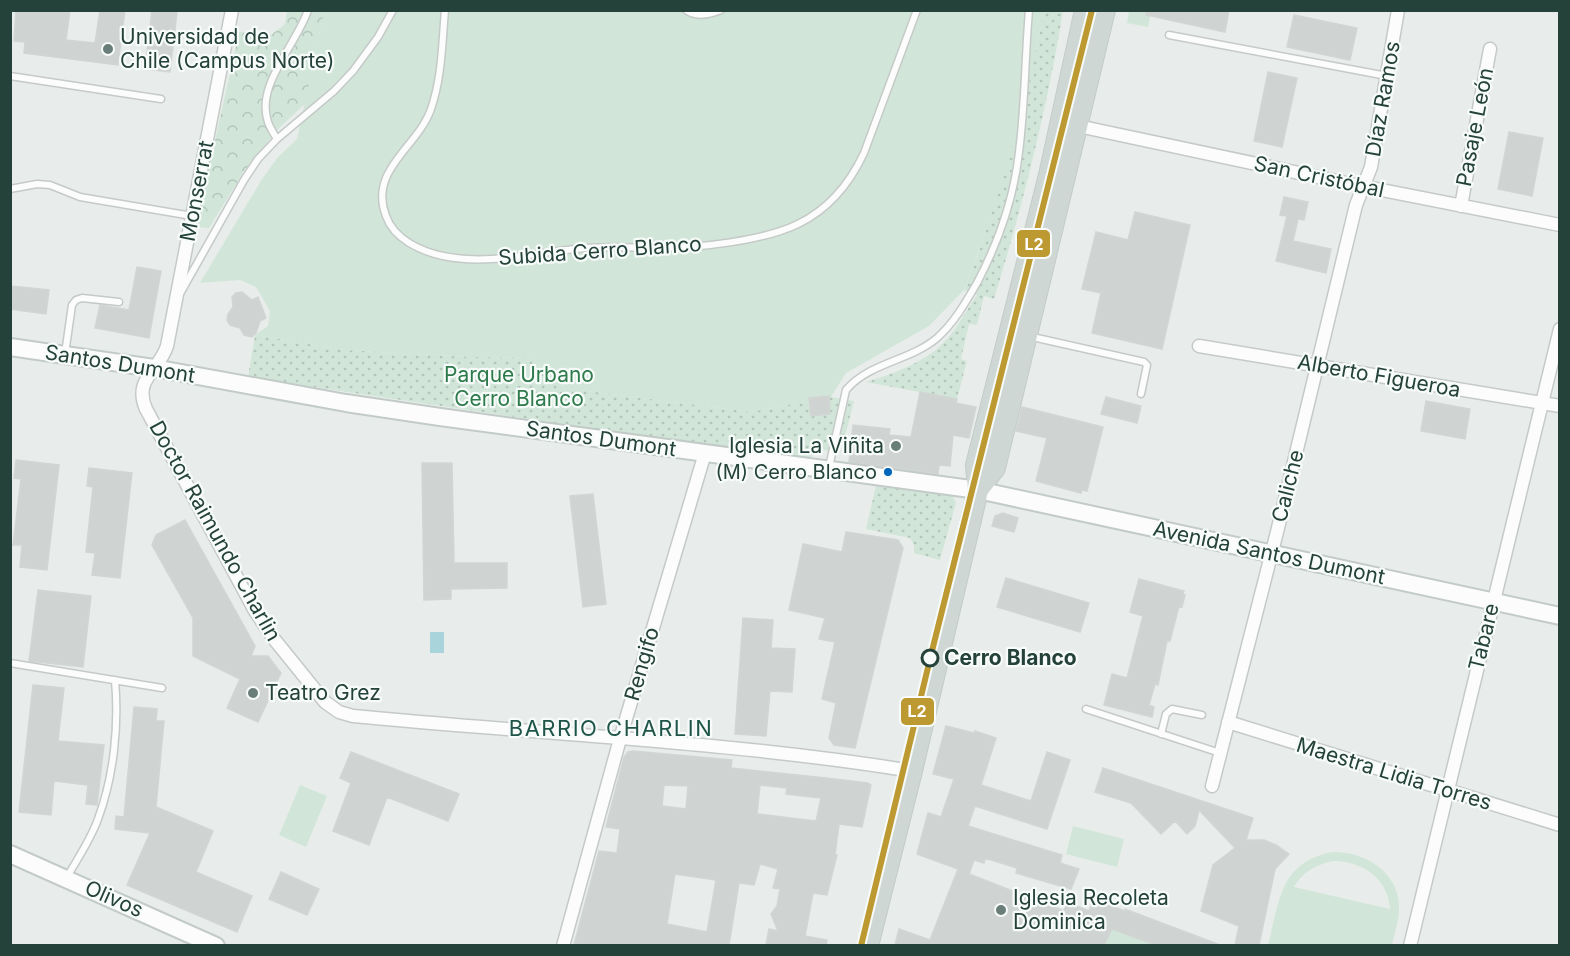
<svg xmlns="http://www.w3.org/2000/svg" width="1570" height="956" viewBox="0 0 1570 956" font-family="Inter,sans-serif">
<defs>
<pattern id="forest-crowns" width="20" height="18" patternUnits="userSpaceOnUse" patternTransform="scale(1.5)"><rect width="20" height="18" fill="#d1e6d8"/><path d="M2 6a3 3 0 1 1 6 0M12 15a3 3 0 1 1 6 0" fill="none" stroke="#b3c6ba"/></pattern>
<pattern id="park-dots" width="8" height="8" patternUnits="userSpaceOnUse" patternTransform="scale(1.5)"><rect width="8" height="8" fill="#d1e6d8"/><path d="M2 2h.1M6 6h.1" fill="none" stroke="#b3c6ba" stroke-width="1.8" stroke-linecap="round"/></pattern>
</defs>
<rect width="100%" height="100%" fill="#e8edeb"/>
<path fill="#d1e6d8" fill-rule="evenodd" d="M 324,11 L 1044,11 L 1032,72 L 1002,187 L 964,290 L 929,326 L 846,373 L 831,397 L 751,412 L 564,388 L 532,358 L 469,357 L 344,350 L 255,335 L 268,326 L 270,311 L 256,287 L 240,280 L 200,283 L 262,179 L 278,157 L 297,139 Z
M 1129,11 L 1151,11 L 1148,27 L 1127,23 Z
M 300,785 L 327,796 L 306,847 L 279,835 Z
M 1073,826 L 1124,839 L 1117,867 L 1066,854 Z
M 1332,852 C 1364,851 1400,872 1399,909 C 1399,921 1394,934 1392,945 L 1268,945 C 1280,901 1279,863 1332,852 ZM 1333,861 C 1362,861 1388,878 1390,909 L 1294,887 C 1303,871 1316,865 1333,861 Z
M 1111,929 L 1153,945 L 1104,946 Z"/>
<path fill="url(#forest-crowns)" d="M 287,11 L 324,11 L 305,104 L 281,126 L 244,171 L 209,228 L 196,227 L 239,32 L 271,35 L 285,24 Z"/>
<path fill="url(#park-dots)" d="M 1044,11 L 1063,11 C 1047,109 1023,204 994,299 L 984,296 L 977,325 L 969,324 L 961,359 L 967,361 L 957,399 L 866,382 C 895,373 927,362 948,338 C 959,325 967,309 977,295 L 964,290 C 1000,199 1026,106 1044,11 Z
M 255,335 L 344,350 L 469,357 L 532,358 L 564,388 L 751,412 L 831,397 L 854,401 L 843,444 L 836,453 L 816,448 L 809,461 L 248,377 Z
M 876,486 L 952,495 L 956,503 L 940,560 L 914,553 L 914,545 L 910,538 L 866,529 Z"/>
<path fill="#a9d4db" d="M 430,632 L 444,632 L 444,653 L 430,653 Z"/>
<path fill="#cfd4d2" stroke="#d1d6d4" stroke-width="1.5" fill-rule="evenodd" d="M 16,10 L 70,10 L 66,40 L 95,43 L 100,10 L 125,10 L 118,65 L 24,53 L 25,42 L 14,41 Z
M 152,10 L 177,12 L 170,72 L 145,69 Z
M 1146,10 L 1229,10 L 1225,32 L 1146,15 Z
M 1294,15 L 1357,28 L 1350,60 L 1287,47 Z
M 1268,72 L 1297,78 L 1282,147 L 1254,141 Z
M 1509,132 L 1543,138 L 1532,196 L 1498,189 Z
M 1284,197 L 1308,202 L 1304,220 L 1298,219 L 1293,241 L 1331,249 L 1326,273 L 1276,261 L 1287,216 L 1280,215 Z
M 1135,212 L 1190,225 L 1162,349 L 1092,333 L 1101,293 L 1082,289 L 1096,232 L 1128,240 Z
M 137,267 L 161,271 L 149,338 L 95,328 L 100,305 L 129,310 Z
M 10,286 L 49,290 L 46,314 L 10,309 Z
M 242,292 L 252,300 L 258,297 L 266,318 L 260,321 L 256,333 L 252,337 L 244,335 L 240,328 L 230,325 L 227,320 L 228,314 L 233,307 L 232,297 L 236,293 Z
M 920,392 L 957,399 L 956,403 L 976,407 L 969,438 L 953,435 L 950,466 L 939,465 L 938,474 L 849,462 L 853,425 L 890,429 L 889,435 L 911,437 Z
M 829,396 L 830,414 L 811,416 L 809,398 Z
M 1106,397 L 1141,406 L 1137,423 L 1101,414 Z
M 1426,401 L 1470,409 L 1465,439 L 1421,431 Z
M 1022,407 L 1103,427 L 1087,491 L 1082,490 L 1081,493 L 1036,481 L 1047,438 L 1016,431 Z
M 16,460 L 59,465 L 47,570 L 20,567 L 22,545 L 13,545 L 21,479 L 14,478 Z
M 422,463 L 452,463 L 454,563 L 507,563 L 507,588 L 451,589 L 451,599 L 424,600 Z
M 89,468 L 132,473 L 120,578 L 92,575 L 95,553 L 86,552 L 93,487 L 87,486 Z
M 593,494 L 606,604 L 583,607 L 570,496 Z
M 1003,513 L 1018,518 L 1014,532 L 992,526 L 995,516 Z
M 185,520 L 255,646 L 251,656 L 268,656 L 281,673 L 258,722 L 227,708 L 240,679 L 193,656 L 193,618 L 152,545 L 156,535 Z
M 846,532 L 898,540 L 903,548 L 855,748 L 834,745 L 829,738 L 836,703 L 822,699 L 835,642 L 819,639 L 825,618 L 789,610 L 803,544 L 842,552 Z
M 1006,578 L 1089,603 L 1080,632 L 997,607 Z
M 1139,579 L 1184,591 L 1183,594 L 1185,595 L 1182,607 L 1179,606 L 1170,641 L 1167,641 L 1158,685 L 1155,684 L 1149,705 L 1154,707 L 1152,717 L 1104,705 L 1112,674 L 1127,678 L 1143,616 L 1130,612 Z
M 38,590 L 91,596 L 83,667 L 29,661 Z
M 743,618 L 773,620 L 771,648 L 795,649 L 792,692 L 770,691 L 766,736 L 735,734 Z
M 33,685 L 64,688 L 58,741 L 104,745 L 97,805 L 86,804 L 88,785 L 54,781 L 51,815 L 19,812 Z
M 134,707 L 157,709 L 156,721 L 164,721 L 156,807 L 213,831 L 196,872 L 252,896 L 237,932 L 127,885 L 150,833 L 115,829 L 116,816 L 124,817 Z
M 946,726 L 974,733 L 975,731 L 996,738 L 981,785 L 1031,801 L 1047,752 L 1070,760 L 1047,829 L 975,806 L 968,826 L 1062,855 L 1060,863 L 1079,869 L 1071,889 L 1016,873 L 1017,868 L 985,858 L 984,863 L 974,860 L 969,874 L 1064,911 L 1067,902 L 1089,911 L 1094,900 L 1125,911 L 1125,909 L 1220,945 L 1155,945 L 1112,929 L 1104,945 L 895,945 L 899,929 L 930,940 L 958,869 L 917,854 L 928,813 L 941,817 L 954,779 L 933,774 Z
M 633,751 L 732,760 L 731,768 L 826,778 L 868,783 L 871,785 L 862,827 L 839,824 L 835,855 L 837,855 L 827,895 L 813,893 L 805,936 L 827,940 L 826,945 L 766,945 L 769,929 L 778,931 L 771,914 L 777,906 L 780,889 L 773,888 L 778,869 L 760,864 L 754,885 L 739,883 L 729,945 L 574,945 L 599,851 L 617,853 L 620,829 L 606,827 L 624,757 L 628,752 ZM 664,785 L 688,786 L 686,809 L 662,806 ZM 760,785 L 787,788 L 786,794 L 821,798 L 816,821 L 757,814 ZM 675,874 L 716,880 L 707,932 L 667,924 Z
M 351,752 L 459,794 L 448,821 L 387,797 L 369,845 L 333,831 L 351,783 L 340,778 Z
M 1103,768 L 1253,818 L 1246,840 L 1264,840 L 1276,845 L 1289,854 L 1275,869 L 1259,945 L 1235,945 L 1239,926 L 1201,911 L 1213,865 L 1235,848 L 1199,810 L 1195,826 L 1187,834 L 1175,821 L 1161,834 L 1131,803 L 1095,792 Z
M 281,872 L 319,889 L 307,915 L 269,899 Z"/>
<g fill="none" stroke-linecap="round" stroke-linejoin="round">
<defs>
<path id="lane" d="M 445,10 C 442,44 442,77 431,109 C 418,147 368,170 386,216 C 394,239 420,251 443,256 C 490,266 540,251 587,248 C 611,246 636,248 660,248 C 698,248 763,241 798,224 C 829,209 850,183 864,153 L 917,10
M 686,10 C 696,18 711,14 721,10
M 1169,35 L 1387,76
M 10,76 L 161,99
M 277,139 C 274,134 270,128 268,122 C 255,85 297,44 308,10
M 10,189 L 37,184 L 50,185 L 80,197 L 192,216
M 181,292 L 244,180 L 258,159 L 277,139 L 334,91 L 353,71 L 378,37 L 393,10
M 1028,336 L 1144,362 L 1147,365 L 1141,394
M 65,354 L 72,305 L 76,300 L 82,298 L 119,302
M 829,467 L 846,390 C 870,362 910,361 937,338 C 954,323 966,302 977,283 C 998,243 1014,197 1019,152 C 1025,106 1025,57 1029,10
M 10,663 L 162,688
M 1086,709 L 1220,753
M 1161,734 L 1166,714 L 1172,709 L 1202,715
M 67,877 C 78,858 91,839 98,819 C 114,776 119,725 115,680"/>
<path id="street" d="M 232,10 L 167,346 C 159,371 133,379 146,409 L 255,611 L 274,639 L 325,702 L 339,712 L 353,716 C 539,734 727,741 912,771
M 1078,126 L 1346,183 L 1560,225
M 1461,206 L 1490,49
M 1199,346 L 1560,406
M 1228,722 L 1560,825
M 1212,786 L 1277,532 L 1356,205 L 1371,167 L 1398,10
M 563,946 L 620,739 L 705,453
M 1410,946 L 1560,329"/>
<path id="secondary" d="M 10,347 L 154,368 L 346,403 L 440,417 L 978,490 L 1560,616
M 10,854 L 216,946"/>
<path id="primary" d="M 978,490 L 995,468 L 1105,10
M 868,946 L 912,771 L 974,507 L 978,490 L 976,465 L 1049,175 L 1085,10"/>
</defs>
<use href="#lane" stroke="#c5cac8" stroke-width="9"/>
<use href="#street" stroke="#c5cac8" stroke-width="15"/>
<use href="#secondary" stroke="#c3cbc8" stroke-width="20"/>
<use href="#primary" stroke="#c3ccc9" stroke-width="22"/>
<use href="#lane" stroke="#fcfcfc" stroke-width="6"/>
<use href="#street" stroke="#fcfcfc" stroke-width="12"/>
<use href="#secondary" stroke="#fcfcfc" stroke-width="16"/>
<use href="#primary" stroke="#cfd7d5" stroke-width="20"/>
<defs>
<path id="metro-1" d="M 861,946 L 930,659 L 1092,10"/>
</defs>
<use href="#metro-1" stroke="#f7fbf9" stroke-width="10"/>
<use href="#metro-1" stroke="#bd9932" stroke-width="6"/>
</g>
<g fill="#697e78" stroke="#f7fbf9" stroke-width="2">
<circle cx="108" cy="49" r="6"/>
<circle cx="896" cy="446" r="6"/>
<circle cx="253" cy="693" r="6"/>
<circle cx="1001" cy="910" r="6"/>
</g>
<circle fill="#0065bd" stroke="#f7fbf9" stroke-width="2" cx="888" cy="472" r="5"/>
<circle fill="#f7fbf9" stroke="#24423a" stroke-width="3" cx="930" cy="658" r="8"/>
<g text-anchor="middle" stroke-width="4.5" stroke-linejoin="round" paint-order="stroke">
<g font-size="20" fill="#24423a" stroke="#f7fbf9" text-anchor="end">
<text x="877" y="479">(M) Cerro Blanco</text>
</g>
<g font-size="21" fill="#24423a" stroke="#f7fbf9" text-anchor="start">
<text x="120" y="44">Universidad de<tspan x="120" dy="24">Chile (Campus Norte)</tspan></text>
<text x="884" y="453" text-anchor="end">Iglesia La Viñita</text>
<text x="265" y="700">Teatro Grez</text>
<text x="1013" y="905">Iglesia Recoleta<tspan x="1013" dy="24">Dominica</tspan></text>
</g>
<g font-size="21" fill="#24423a" stroke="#f7fbf9">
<text transform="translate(1383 99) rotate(-80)" y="7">Díaz Ramos</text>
<text transform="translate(1475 127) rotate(-79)" y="7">Pasaje León</text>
<text transform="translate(1319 177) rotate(12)" y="7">San Cristóbal</text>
<text transform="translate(197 191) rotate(-79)" y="7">Monserrat</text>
<text transform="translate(600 251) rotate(-4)" y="7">Subida Cerro Blanco</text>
<text transform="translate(120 364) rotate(9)" y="7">Santos Dumont</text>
<text transform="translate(1379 376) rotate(10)" y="7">Alberto Figueroa</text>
<text transform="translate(601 439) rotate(8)" y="7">Santos Dumont</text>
<text transform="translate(1288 486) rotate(-76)" y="7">Caliche</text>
<text transform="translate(215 531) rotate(61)" y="7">Doctor Raimundo Charlin</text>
<text transform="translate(1269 553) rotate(12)" y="7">Avenida Santos Dumont</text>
<text transform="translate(1484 637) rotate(-76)" y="7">Tabare</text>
<text transform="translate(642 664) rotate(-74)" y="7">Rengifo</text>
<text transform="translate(1394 774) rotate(17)" y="7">Maestra Lidia Torres</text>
<text transform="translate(114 899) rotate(24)" y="7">Olivos</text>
</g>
<g font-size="21" fill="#2d7a4b" stroke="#f7fbf9">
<text x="519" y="382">Parque Urbano<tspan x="519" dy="24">Cerro Blanco</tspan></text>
</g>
<g font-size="21" font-weight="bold" fill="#24423a" stroke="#f7fbf9" text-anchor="start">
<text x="944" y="665">Cerro Blanco</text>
</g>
<g font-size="22" letter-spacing="1.5" fill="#1f5548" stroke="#f7fbf9">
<text x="611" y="736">BARRIO CHARLIN</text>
</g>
</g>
<g stroke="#f7fbf9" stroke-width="2">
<rect x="1016" y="229" width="35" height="29" rx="6" fill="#bd9932"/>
<rect x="900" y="697" width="35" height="29" rx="6" fill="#bd9932"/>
</g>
<g font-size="16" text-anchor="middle" font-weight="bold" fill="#fff">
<text x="1034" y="250">L2</text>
<text x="917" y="717">L2</text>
</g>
<rect width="1570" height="956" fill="none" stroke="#24423a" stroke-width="24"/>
</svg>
